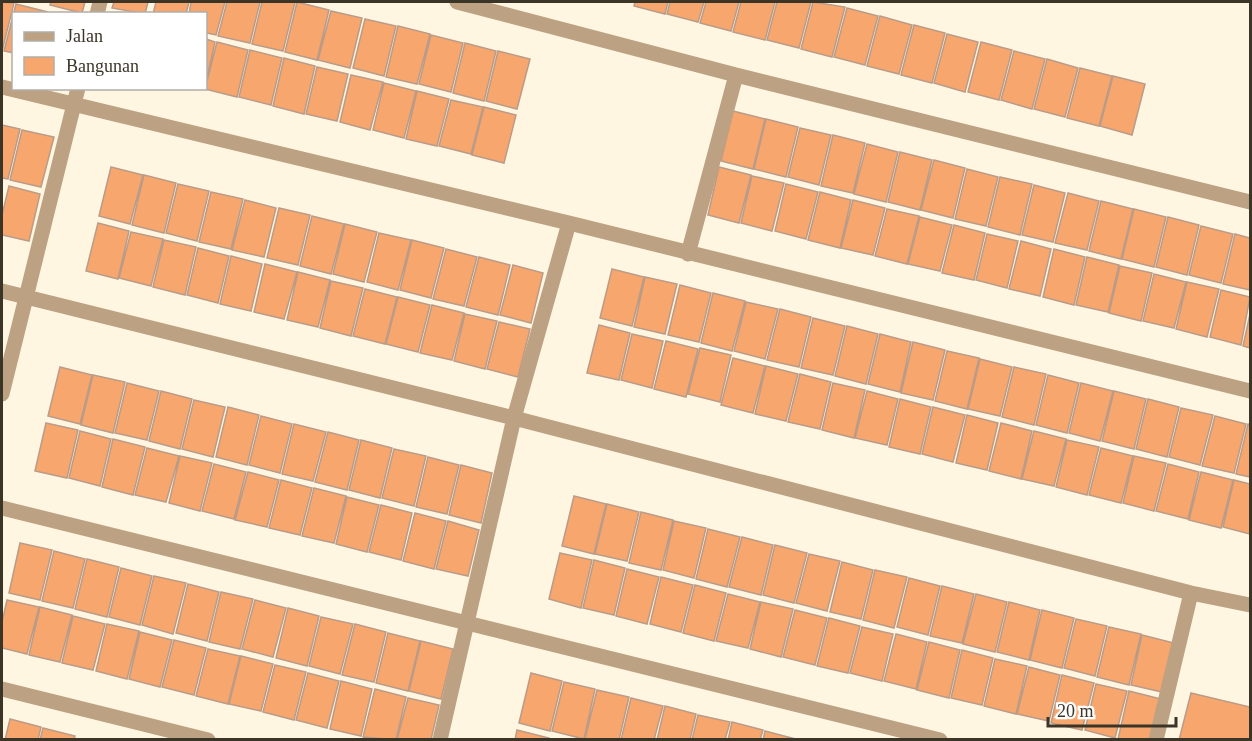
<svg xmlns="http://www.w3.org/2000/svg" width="1252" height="741" viewBox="0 0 1252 741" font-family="Georgia,serif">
<rect width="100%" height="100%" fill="#fff6e2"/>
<path fill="#f7a76d" stroke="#ba9b87" stroke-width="1.5" d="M 2,2 L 14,3 L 2,51 Z
M 51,2 L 85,2 L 82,13 L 50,5 Z
M 114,2 L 148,2 L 145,14 L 112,8 Z
M 156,2 L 189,2 L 186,14 L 153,14 Z
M 191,2 L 225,2 L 216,35 L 206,33 L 206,14 L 189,14 Z
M 227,2 L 260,2 L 250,43 L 218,36 Z
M 262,2 L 295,2 L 283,51 L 252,44 Z
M 297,2 L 329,10 L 317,60 L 285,52 Z
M 635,2 L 668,2 L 665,14 L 634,6 Z
M 670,2 L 704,2 L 698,22 L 667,14 Z
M 706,2 L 739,2 L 731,31 L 700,23 Z
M 741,2 L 775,2 L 765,40 L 733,32 Z
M 777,2 L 811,2 L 799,48 L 767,40 Z
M 813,2 L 845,7 L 832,57 L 801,49 Z
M 16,4 L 48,12 L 14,14 L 14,53 L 4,51 Z
M 847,8 L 878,16 L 865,65 L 834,57 Z
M 331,11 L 362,18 L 350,68 L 318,60 Z
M 880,16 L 912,25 L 899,74 L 867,66 Z
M 365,19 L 396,26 L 384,76 L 353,68 Z
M 914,25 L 945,33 L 932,83 L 901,75 Z
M 398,26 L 430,34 L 417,84 L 386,77 Z
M 947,34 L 978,42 L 965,92 L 934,83 Z
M 431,35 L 463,43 L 451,92 L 419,84 Z
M 206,39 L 215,42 L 206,82 Z
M 217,42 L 248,50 L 237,97 L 205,89 Z
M 981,42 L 1012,50 L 999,100 L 968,92 Z
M 465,43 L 496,51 L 484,101 L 453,93 Z
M 250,50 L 282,58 L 271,105 L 239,97 Z
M 498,51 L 530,59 L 517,109 L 486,101 Z
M 1014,51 L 1045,59 L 1032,109 L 1001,100 Z
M 284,58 L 315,66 L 304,114 L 273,106 Z
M 1047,59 L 1078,68 L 1065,117 L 1034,109 Z
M 317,67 L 348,74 L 337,121 L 306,114 Z
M 1080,68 L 1112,76 L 1099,126 L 1067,118 Z
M 351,75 L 383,82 L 370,130 L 340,122 Z
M 1113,76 L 1145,84 L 1132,135 L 1100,126 Z
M 384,83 L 416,91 L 404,138 L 373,130 Z
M 417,91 L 449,99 L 437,146 L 406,139 Z
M 451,100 L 483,107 L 471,154 L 439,146 Z
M 484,107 L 516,115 L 504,163 L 472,155 Z
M 733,111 L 765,119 L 753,169 L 721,161 Z
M 766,119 L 798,127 L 786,177 L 754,169 Z
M 2,125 L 20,129 L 8,179 L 2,178 Z
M 800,128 L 831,135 L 819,185 L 788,177 Z
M 22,130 L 54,137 L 41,187 L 10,180 Z
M 833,135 L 865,143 L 853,193 L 821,186 Z
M 867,144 L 898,152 L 886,202 L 854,194 Z
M 900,152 L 932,160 L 920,210 L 888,202 Z
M 934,160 L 965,168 L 953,218 L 921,210 Z
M 111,167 L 143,175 L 130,224 L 99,216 Z
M 719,167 L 751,175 L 739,223 L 708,215 Z
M 967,169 L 998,177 L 986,226 L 955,219 Z
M 144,175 L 176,183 L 164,233 L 132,225 Z
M 752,176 L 784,183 L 772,231 L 741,223 Z
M 1000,177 L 1032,184 L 1020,235 L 988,227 Z
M 178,184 L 209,191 L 197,241 L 166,233 Z
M 786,184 L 818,192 L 806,239 L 775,231 Z
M 1034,185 L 1065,193 L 1053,242 L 1022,235 Z
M 9,186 L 40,194 L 29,241 L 2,235 L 2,215 Z
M 211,192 L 243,199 L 231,249 L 199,242 Z
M 820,192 L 851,200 L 840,248 L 808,240 Z
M 1068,193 L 1099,201 L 1087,250 L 1055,243 Z
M 245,200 L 276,208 L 264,257 L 232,250 Z
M 853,200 L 885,208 L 873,255 L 841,248 Z
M 1101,201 L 1133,209 L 1121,259 L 1089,251 Z
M 279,208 L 310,215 L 298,265 L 267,258 Z
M 887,209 L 919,216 L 907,264 L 875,256 Z
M 1134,209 L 1166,217 L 1154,267 L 1122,259 Z
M 312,216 L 344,224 L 331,274 L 300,266 Z
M 920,217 L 952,225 L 940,271 L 908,264 Z
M 1168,217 L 1199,225 L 1187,275 L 1156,267 Z
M 98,223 L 129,231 L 118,279 L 86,271 Z
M 345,224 L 377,232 L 364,282 L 333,274 Z
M 954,225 L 985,233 L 974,280 L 942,273 Z
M 1201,226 L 1233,234 L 1221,283 L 1189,275 Z
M 131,232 L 163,239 L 151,286 L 119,278 Z
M 379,233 L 411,240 L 398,290 L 367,282 Z
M 987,234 L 1018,241 L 1007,288 L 976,280 Z
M 1235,234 L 1250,238 L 1250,290 L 1223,284 Z
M 164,240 L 196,247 L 185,295 L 153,287 Z
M 412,240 L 444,248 L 431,298 L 400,290 Z
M 1021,241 L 1051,249 L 1040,296 L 1009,289 Z
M 198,248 L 229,256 L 218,303 L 187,295 Z
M 446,249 L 477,257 L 464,306 L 433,299 Z
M 1054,249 L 1085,257 L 1074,305 L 1043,297 Z
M 231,256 L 262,264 L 251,311 L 220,304 Z
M 479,257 L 510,265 L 498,315 L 466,307 Z
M 1087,257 L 1119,265 L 1108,312 L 1076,305 Z
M 265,264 L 297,272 L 284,319 L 254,312 Z
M 513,265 L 543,273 L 531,323 L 500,315 Z
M 1120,266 L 1152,273 L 1141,321 L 1109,313 Z
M 612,269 L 644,277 L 632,326 L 600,318 Z
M 298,272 L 330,280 L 318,327 L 287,320 Z
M 1154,274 L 1186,282 L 1174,328 L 1143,321 Z
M 645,277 L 677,284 L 665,334 L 634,327 Z
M 331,281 L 363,288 L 351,336 L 320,328 Z
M 1187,282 L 1219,289 L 1207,337 L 1176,329 Z
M 680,285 L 711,293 L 699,342 L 668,335 Z
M 365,289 L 397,297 L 385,344 L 353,336 Z
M 1221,290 L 1250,297 L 1241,345 L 1210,337 Z
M 713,293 L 745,301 L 732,351 L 701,343 Z
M 398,297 L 430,305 L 418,352 L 386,344 Z
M 746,302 L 778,309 L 765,359 L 734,351 Z
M 432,305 L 464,313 L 452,360 L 420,353 Z
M 780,309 L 811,317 L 799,367 L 767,360 Z
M 465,314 L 497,321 L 485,369 L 454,361 Z
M 1250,314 L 1250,348 L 1243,346 Z
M 813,318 L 845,326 L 833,375 L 801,368 Z
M 499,322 L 530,329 L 518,377 L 487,369 Z
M 599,325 L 630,333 L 619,380 L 587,373 Z
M 847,326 L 878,334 L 866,384 L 835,376 Z
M 632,334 L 663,341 L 652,388 L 621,380 Z
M 880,334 L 911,342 L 900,392 L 868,384 Z
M 666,341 L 698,349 L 686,397 L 654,389 Z
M 913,342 L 945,350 L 933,400 L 901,393 Z
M 700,348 L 731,355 L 720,402 L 688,394 Z
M 947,351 L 979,358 L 967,409 L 935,401 Z
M 733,358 L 765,366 L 753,413 L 721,405 Z
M 980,359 L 1012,367 L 1000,416 L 968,409 Z
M 766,366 L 798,374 L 786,421 L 755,414 Z
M 60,367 L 92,375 L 80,424 L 48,416 Z
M 1014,367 L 1046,374 L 1034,425 L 1002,417 Z
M 800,374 L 831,382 L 820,429 L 788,422 Z
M 93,375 L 125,382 L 113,433 L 81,425 Z
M 1048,375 L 1079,383 L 1067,433 L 1036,425 Z
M 127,383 L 159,391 L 147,440 L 115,433 Z
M 833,383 L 865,390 L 854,438 L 822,430 Z
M 1081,383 L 1113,391 L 1100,441 L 1069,433 Z
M 161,391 L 192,399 L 180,449 L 149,441 Z
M 867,391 L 898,399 L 887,445 L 855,438 Z
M 1114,391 L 1146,399 L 1134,449 L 1102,441 Z
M 900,399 L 931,407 L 920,454 L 889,447 Z
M 1148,399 L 1179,407 L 1167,457 L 1136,449 Z
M 194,400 L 225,407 L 213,457 L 182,449 Z
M 228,407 L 259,415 L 247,465 L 216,457 Z
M 933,407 L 965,415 L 953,462 L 922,454 Z
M 1181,408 L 1213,415 L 1200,465 L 1169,457 Z
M 967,415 L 998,423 L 987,470 L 956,463 Z
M 261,416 L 292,424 L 280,473 L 249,465 Z
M 1215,416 L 1246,424 L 1234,473 L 1202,466 Z
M 46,423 L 78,430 L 67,478 L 35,471 Z
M 1001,423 L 1032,431 L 1021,479 L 989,471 Z
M 294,424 L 326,432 L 313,481 L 282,474 Z
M 1248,424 L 1250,425 L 1250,477 L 1236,474 Z
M 80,431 L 111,439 L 100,486 L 69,478 Z
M 1034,431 L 1066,439 L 1054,486 L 1022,479 Z
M 328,432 L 359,440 L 347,490 L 315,482 Z
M 113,439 L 145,447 L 133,495 L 102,487 Z
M 361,440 L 392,448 L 380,498 L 349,490 Z
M 1067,440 L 1099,447 L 1087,495 L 1056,487 Z
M 147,448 L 179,456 L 166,502 L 135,495 Z
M 1101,448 L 1133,456 L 1121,503 L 1089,495 Z
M 394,449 L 426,456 L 414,506 L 382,498 Z
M 180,456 L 212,463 L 200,511 L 169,503 Z
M 1134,456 L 1166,463 L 1154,511 L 1123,503 Z
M 428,457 L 459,465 L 447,514 L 416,507 Z
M 214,464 L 246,472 L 234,519 L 202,511 Z
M 1168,464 L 1199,472 L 1188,519 L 1156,511 Z
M 461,465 L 492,473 L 481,523 L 449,515 Z
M 248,472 L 279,480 L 267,527 L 235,520 Z
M 1201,472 L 1233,480 L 1221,528 L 1189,520 Z
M 281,480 L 312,488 L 300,535 L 269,528 Z
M 1234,480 L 1250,484 L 1250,534 L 1223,527 Z
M 314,488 L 346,496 L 334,543 L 302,536 Z
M 574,496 L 606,504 L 594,554 L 562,546 Z
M 347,497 L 379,505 L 367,552 L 336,544 Z
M 607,504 L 639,512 L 627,561 L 595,554 Z
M 381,505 L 412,513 L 401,560 L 369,552 Z
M 641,512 L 673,520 L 661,570 L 629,563 Z
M 415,513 L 446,521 L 434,569 L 403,561 Z
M 448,521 L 479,530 L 468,576 L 436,569 Z
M 674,521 L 706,528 L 694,578 L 663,570 Z
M 708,529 L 740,537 L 727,587 L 696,579 Z
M 742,537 L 773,545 L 761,595 L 729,587 Z
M 20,543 L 52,550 L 40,600 L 9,593 Z
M 775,545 L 807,553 L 794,603 L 763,595 Z
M 54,551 L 85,559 L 73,608 L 42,601 Z
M 560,553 L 592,560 L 581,608 L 549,599 Z
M 809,554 L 840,561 L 827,611 L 796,603 Z
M 87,559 L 119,567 L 107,617 L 75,609 Z
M 594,560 L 625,568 L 614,615 L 583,608 Z
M 842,562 L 873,570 L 861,619 L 830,612 Z
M 121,568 L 152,576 L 140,625 L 109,617 Z
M 627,569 L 659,577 L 647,624 L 616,616 Z
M 875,570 L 907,577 L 894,628 L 863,620 Z
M 154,576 L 186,583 L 173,634 L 142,625 Z
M 661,577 L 693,585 L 681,632 L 650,624 Z
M 909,578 L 940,586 L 928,635 L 897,627 Z
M 188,584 L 219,592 L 207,641 L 176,633 Z
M 695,585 L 726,593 L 714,641 L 683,633 Z
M 942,586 L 974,594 L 962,643 L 930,636 Z
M 221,592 L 253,599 L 240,649 L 209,642 Z
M 728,594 L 760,602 L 748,648 L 716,641 Z
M 976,594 L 1007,602 L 995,652 L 963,644 Z
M 7,600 L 39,607 L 27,654 L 2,648 L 2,622 Z
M 255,600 L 286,608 L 273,657 L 242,649 Z
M 761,602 L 793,609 L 781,657 L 750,649 Z
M 1009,602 L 1040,610 L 1029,660 L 997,652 Z
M 40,607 L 72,615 L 60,662 L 29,655 Z
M 288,608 L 319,616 L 307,666 L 276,658 Z
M 795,610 L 827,618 L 815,665 L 783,657 Z
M 1042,610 L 1074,618 L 1062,668 L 1030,660 Z
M 73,616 L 105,624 L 93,670 L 62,663 Z
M 321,617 L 353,624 L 340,674 L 309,666 Z
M 829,618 L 860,626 L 848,673 L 817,666 Z
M 1076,619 L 1107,626 L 1095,676 L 1064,668 Z
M 107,624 L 139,631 L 127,679 L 96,671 Z
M 355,624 L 386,632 L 374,682 L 342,675 Z
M 862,627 L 893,634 L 882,681 L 850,673 Z
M 1109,627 L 1141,634 L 1129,685 L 1097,677 Z
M 140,632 L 172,640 L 160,687 L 129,679 Z
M 388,633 L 420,641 L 408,691 L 376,683 Z
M 896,634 L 927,642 L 916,689 L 884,681 Z
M 1142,635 L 1174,643 L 1162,692 L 1131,685 Z
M 174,640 L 206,648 L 194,695 L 162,687 Z
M 421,641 L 453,649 L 441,699 L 409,691 Z
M 929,642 L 960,650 L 949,698 L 917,690 Z
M 208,649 L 240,656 L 228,704 L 196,696 Z
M 962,650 L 993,658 L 982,705 L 951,698 Z
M 241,656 L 273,664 L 261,711 L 229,704 Z
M 995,659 L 1027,666 L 1016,714 L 984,706 Z
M 275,665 L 306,672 L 294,720 L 263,712 Z
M 1029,667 L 1060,675 L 1049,721 L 1017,714 Z
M 308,673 L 339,681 L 327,728 L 296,720 Z
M 531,673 L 562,681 L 550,731 L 519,723 Z
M 1062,675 L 1094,683 L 1082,730 L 1051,723 Z
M 341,681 L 372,689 L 361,736 L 330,729 Z
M 564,682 L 595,689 L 584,739 L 552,731 Z
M 1096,684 L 1127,691 L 1115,738 L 1085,730 Z
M 375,689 L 406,697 L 396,740 L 363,737 Z
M 597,690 L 629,697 L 619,740 L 585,739 Z
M 1129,691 L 1161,699 L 1151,740 L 1118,739 Z
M 1191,693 L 1250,707 L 1250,740 L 1179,740 Z
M 408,698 L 439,705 L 431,740 L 397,740 Z
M 631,698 L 663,706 L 654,740 L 621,740 Z
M 665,706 L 696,714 L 690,740 L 657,740 Z
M 698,715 L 730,722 L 725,740 L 692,740 Z
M 10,719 L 41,727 L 38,740 L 5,740 Z
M 732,722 L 763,730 L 760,740 L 728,740 Z
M 43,728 L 75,736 L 74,740 L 40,740 Z
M 517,730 L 549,738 L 549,740 L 515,740 Z
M 765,731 L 796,739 L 796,740 L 763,740 Z"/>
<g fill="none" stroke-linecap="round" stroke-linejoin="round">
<path stroke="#bca182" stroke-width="15" d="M 457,2 L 736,75 L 1250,202
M 97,14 L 100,2
M 2,87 L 569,223 L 1250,391
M 688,254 L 736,75
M 2,291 L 514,418 L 1191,593 L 1250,605
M 2,394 L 78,88
M 2,508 L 940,740
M 2,689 L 208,740
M 440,740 L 514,418 L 569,223
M 1156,740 L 1191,593"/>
</g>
<rect width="1252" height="741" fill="none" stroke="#3b3528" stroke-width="6"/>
<rect x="12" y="12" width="195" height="78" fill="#ffffff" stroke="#b1aea9" stroke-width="1.5"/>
<rect x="24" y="32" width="30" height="9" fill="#bca182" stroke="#b1aea9" stroke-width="1.5"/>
<text x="66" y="42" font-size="18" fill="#3b3528">Jalan</text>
<rect x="24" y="57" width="30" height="18" fill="#f7a76d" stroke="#b1aea9" stroke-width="1.5"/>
<text x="66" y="72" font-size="18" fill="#3b3528">Bangunan</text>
<path d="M1048 717v9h128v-9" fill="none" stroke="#3b3528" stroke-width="3"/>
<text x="1057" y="717" font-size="18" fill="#3b3528" stroke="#ffffff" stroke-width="4.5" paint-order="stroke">20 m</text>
</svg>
